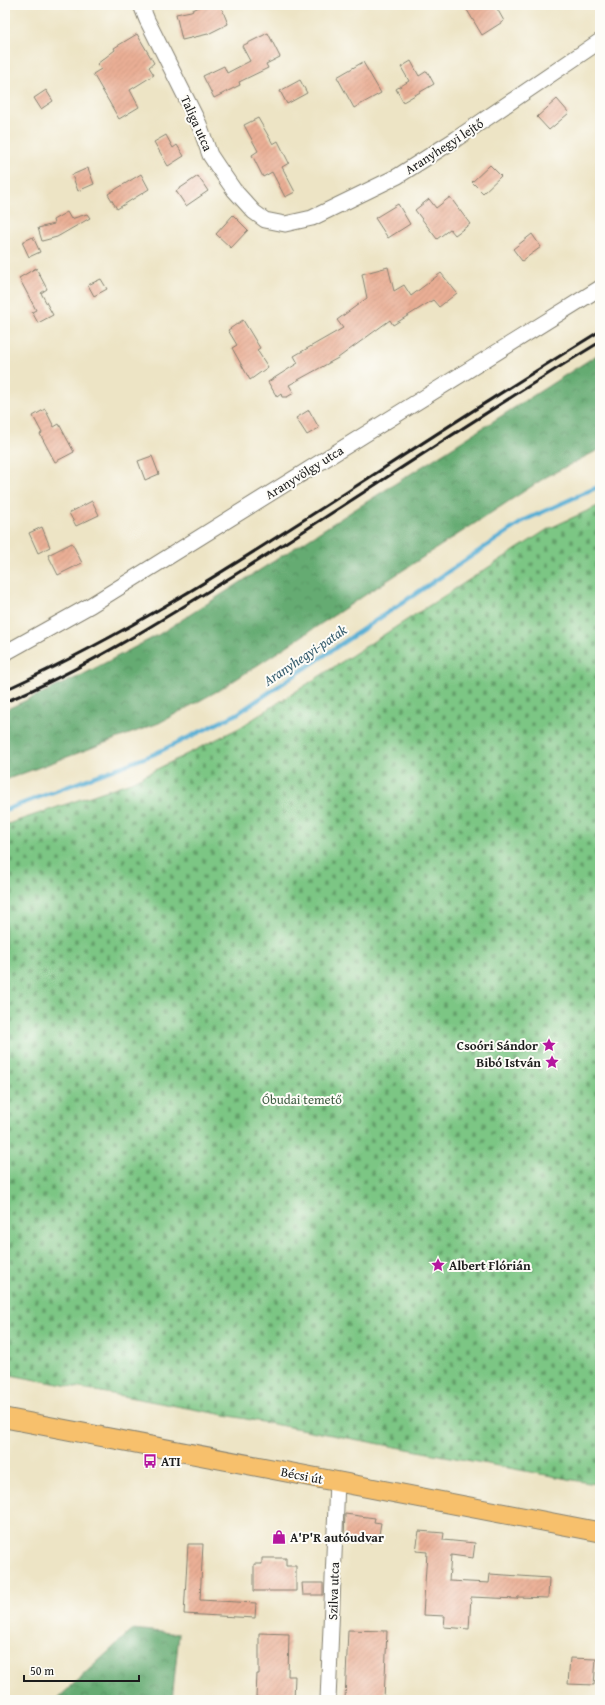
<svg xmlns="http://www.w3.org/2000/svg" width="605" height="1705" viewBox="0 0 605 1705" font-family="'Gentium Book Plus',serif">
<defs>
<pattern id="forest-crowns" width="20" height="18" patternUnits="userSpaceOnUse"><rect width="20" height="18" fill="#65ab72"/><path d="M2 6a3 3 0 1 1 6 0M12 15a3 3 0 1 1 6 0" fill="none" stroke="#528a5d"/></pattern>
<pattern id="cemetery-stones" width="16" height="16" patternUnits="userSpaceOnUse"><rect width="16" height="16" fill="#7cc684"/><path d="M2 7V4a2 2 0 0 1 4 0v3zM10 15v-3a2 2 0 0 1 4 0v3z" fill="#65a06b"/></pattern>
<pattern id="building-hatch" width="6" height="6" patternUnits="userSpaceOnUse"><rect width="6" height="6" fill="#eaaf95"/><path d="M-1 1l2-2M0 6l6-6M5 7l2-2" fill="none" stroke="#c89680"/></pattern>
</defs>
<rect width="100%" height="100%" fill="#fdfcf7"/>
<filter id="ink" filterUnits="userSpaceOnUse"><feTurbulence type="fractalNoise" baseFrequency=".025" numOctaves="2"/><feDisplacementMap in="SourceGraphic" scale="8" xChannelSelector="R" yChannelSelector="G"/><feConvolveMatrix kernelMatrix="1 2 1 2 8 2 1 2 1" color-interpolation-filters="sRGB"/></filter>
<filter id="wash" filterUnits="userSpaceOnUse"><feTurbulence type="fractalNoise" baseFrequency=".012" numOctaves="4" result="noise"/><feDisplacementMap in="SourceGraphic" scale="16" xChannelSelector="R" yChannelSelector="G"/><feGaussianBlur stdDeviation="0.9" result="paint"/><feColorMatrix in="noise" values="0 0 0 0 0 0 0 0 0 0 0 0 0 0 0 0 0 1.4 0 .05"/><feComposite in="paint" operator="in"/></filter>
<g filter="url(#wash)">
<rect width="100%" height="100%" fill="#ede4c5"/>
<path fill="url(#forest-crowns)" stroke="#406447" d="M 600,353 L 600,449 L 546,477 L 221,689 L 159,723 L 5,780 L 5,710 L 82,675 L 158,635 Z
M 133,1629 L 179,1634 L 172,1700 L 56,1700 Z"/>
<path fill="url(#cemetery-stones)" stroke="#4c7150" d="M 600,505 L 600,1485 L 5,1374 L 5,825 L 131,782 L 239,728 L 548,529 Z"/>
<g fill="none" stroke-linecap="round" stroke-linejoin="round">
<path stroke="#57aed4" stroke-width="4.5" d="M 5,810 L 152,755 L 237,714 L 525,520 L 600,486"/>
</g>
<g id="blocks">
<path fill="url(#building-hatch)" d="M 203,5 L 218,5 L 222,9 L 228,24 L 208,34 L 182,40 L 176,14 L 191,11 Z
M 464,5 L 495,5 L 504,21 L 482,35 Z
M 268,33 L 280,57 L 266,64 L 268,68 L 239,82 L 240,85 L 214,98 L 203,76 L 224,66 L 227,73 L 250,61 L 242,46 Z
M 137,34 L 154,63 L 149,67 L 154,75 L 130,90 L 139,107 L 119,119 L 93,74 L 101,69 L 97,64 L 115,50 L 114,48 Z
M 411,61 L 419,76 L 427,71 L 434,84 L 403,102 L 396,89 L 409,81 L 401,67 Z
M 363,62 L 381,93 L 354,108 L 337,77 Z
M 300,80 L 307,93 L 287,104 L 280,91 Z
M 46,90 L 53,101 L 41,109 L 34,98 Z
M 557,99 L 569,113 L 549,130 L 537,117 Z
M 258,118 L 273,144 L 278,141 L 289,163 L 282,167 L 295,192 L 285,197 L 272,172 L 263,177 L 252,155 L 258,151 L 244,125 Z
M 166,135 L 173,148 L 177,145 L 184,156 L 168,166 L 154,142 Z
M 490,165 L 501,176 L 483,193 L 472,182 Z
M 88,168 L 94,184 L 78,191 L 72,175 Z
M 141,174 L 149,189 L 117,209 L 108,194 Z
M 198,176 L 208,191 L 186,206 L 176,191 Z
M 450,197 L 470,224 L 455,235 L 450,229 L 437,239 L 415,210 L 429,199 L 436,208 Z
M 398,204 L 410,224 L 388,238 L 375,218 Z
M 67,212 L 71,219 L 87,214 L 90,218 L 57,237 L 42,241 L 38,228 L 54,224 L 53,220 Z
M 233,215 L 248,230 L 231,248 L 216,234 Z
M 532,234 L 541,247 L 522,261 L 513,249 Z
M 33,237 L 40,252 L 29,257 L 22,242 Z
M 388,267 L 394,291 L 404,285 L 411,296 L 441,273 L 457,293 L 439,307 L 433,300 L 393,325 L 390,320 L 338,358 L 289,385 L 294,393 L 287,397 L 282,397 L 281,394 L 277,397 L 268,382 L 298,363 L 294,356 L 343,328 L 337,320 L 367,298 L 362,274 Z
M 36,268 L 47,289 L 41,293 L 53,315 L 38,323 L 32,312 L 36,310 L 19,278 Z
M 101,279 L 107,289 L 94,296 L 88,285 Z
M 243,320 L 260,348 L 257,350 L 268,367 L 250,380 L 232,348 L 237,345 L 228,330 Z
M 45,409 L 54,427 L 59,424 L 74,452 L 55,462 L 40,434 L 42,433 L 33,416 Z
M 309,410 L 319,428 L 307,435 L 296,418 Z
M 152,456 L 159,474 L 145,480 L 138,461 Z
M 92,501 L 99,515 L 76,526 L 69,513 Z
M 42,527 L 50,547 L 38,553 L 29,533 Z
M 72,543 L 82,563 L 58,575 L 48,555 Z
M 345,1514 L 375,1518 L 374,1522 L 381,1523 L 378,1540 L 372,1539 L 371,1543 L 344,1539 Z
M 419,1531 L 444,1533 L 443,1540 L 475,1543 L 473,1558 L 451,1555 L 449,1581 L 489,1583 L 490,1574 L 549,1578 L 548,1598 L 518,1597 L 517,1599 L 471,1597 L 469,1629 L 444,1627 L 445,1616 L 423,1615 L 427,1552 L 416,1551 Z
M 188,1544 L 203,1544 L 200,1600 L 256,1603 L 255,1618 L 184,1614 Z
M 262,1558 L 286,1558 L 286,1566 L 296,1566 L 296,1591 L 254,1591 L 254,1564 L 262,1564 Z
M 302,1583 L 323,1583 L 323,1595 L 303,1595 Z
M 348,1630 L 387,1631 L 384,1700 L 345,1700 Z
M 259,1633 L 289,1634 L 288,1676 L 295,1676 L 294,1700 L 266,1700 L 266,1698 L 256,1697 L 257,1674 L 259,1674 Z
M 570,1658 L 596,1659 L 594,1685 L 568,1684 Z"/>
</g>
</g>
<g filter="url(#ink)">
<use href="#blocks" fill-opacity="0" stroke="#848070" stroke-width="1"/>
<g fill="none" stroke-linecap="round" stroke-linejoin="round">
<defs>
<path id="minor" d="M 141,5 L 147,20 L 199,124 L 210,155 L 218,167 L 234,190 L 254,212 L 265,220 L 285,224 L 312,218 L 398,176 L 456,139 L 600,41
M 5,653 L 91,605 L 600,288
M 328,1700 L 337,1482"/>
<path id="major" d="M 5,1418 L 600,1532"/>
</defs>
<use href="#minor" stroke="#848070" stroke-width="17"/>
<use href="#major" stroke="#848070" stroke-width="21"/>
<use href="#minor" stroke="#fff" stroke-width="15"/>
<use href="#major" stroke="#f7c06c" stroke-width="19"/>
<path stroke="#1c1c1c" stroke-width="3" d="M 5,690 C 131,633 248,556 364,481 C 442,430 521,380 600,331
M 5,702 C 91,666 170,615 249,566 C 366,492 481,414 600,342"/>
</g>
</g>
<defs>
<symbol id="sight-bare" viewBox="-9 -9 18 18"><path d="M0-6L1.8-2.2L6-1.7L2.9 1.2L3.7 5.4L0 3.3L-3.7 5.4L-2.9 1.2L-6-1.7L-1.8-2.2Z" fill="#b5179e" stroke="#fdfcf7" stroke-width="2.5" paint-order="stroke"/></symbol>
<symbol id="bus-bare" viewBox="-9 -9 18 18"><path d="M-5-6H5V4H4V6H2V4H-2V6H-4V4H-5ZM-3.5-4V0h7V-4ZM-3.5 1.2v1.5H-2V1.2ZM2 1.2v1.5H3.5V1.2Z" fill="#b5179e" stroke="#fdfcf7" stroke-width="2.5" paint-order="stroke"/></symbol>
<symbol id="shop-bare" viewBox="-9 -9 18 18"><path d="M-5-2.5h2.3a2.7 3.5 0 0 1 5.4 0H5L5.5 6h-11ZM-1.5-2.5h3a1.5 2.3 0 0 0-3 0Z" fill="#b5179e" stroke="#fdfcf7" stroke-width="2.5" paint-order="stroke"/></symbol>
</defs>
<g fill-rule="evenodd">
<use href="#sight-bare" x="539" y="1035" width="20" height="20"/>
<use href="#sight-bare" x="542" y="1052" width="20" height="20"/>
<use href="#sight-bare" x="428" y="1255" width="20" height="20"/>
<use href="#bus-bare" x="140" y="1451" width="20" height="20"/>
<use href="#shop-bare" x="269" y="1527" width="20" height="20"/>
</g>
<g text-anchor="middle" stroke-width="4" stroke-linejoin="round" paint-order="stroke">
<g font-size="13" fill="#1c1c1c" stroke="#fdfcf7">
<text transform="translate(197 123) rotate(66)" y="5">Taliga utca</text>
<text transform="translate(444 146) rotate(-33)" y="5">Aranyhegyi lejtő</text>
<text transform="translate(304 472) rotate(-32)" y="5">Aranyvölgy utca</text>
<text transform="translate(302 1475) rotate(11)" y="5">Bécsi út</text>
<text transform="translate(333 1591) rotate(-88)" y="5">Szilva utca</text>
</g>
<g font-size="13" font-weight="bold" fill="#1c1c1c" stroke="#fdfcf7" text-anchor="start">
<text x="538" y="1050" text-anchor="end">Csoóri Sándor</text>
<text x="541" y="1067" text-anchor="end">Bibó István</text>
<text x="449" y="1270">Albert Flórián</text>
<text x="161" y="1466">ATI</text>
<text x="290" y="1542">A'P'R autóudvar</text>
</g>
<g font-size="13" fill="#426046" stroke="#fdfcf7">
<text x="302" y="1104">Óbudai temető</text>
</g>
<g font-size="14" font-style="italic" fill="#375e6f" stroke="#fdfcf7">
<text transform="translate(305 655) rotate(-34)" y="5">Aranyhegyi-patak</text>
</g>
</g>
<rect width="605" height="1705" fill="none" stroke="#fdfcf7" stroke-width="20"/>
<path d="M24 1675v6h115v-6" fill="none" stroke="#1c1c1c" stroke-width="2"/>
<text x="30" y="1675" font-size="12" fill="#1c1c1c" stroke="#fdfcf7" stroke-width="3" paint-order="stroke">50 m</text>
</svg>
